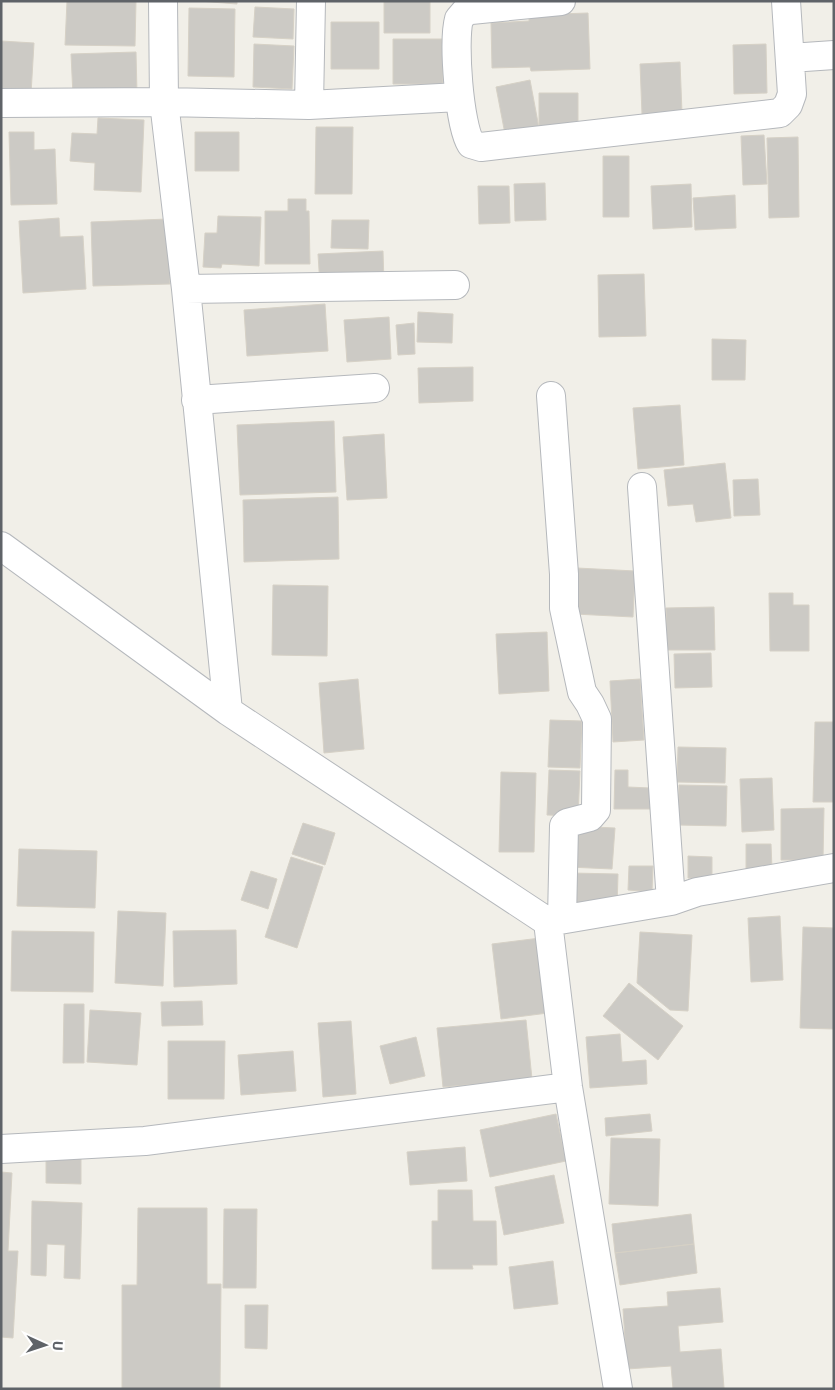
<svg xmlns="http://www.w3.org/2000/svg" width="835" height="1390" viewBox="0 0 835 1390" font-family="'Exo 2',sans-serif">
<rect width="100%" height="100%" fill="#f1efe8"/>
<path fill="#cccac5" stroke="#d6d1c6" d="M 67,1 L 136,1 L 135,46 L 65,45 Z
M 199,1 L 237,1 L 237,4 Z
M 384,1 L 430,1 L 430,33 L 384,33 Z
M 255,7 L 294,9 L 293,39 L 253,37 Z
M 189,8 L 235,9 L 234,77 L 188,76 Z
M 588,13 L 590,69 L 531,71 L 530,67 L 492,68 L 491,23 L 529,21 L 529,15 Z
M 331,22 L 379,22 L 379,69 L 331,69 Z
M 393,39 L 442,39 L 443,84 L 393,84 Z
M 1,41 L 34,43 L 31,94 L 1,92 Z
M 254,44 L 294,46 L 292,89 L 253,87 Z
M 766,44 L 767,93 L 734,94 L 733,45 Z
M 136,52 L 137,94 L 73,96 L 71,54 Z
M 680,62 L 682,113 L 642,114 L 640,64 Z
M 530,80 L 539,128 L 505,134 L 496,87 Z
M 539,93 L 578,93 L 578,133 L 539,134 Z
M 98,118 L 144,120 L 141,192 L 94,190 L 95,163 L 70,161 L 72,133 L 97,134 Z
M 316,127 L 353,127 L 352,194 L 315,194 Z
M 9,132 L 34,132 L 34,150 L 55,149 L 57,204 L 11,205 Z
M 195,132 L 239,132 L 239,171 L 195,171 Z
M 764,135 L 767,184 L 743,185 L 741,136 Z
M 798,137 L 799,217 L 769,218 L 767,138 Z
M 603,156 L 629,156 L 629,217 L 603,217 Z
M 545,183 L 546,220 L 515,221 L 514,184 Z
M 691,184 L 692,227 L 653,229 L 651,186 Z
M 478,186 L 509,186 L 510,223 L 479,224 Z
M 735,195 L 736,228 L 695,230 L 693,198 Z
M 288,199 L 306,199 L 306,211 L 309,211 L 310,264 L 265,264 L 265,211 L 288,211 Z
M 218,216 L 261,217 L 259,266 L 222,264 L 221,268 L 203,267 L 205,233 L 217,233 Z
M 59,218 L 60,237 L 83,236 L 86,289 L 23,293 L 19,221 Z
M 168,219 L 170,284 L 93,286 L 91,222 Z
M 332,220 L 369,220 L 368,249 L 331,248 Z
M 383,251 L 384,283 L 320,286 L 318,254 Z
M 644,274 L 646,336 L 599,337 L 598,275 Z
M 325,304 L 328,351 L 247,356 L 244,310 Z
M 418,312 L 453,314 L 452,343 L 417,342 Z
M 389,317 L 391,359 L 347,362 L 344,320 Z
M 414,323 L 415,354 L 398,355 L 396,325 Z
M 712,339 L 746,340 L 745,380 L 712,380 Z
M 473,367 L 473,401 L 419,403 L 418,368 Z
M 680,405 L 684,465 L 638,469 L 633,408 Z
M 334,421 L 336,492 L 240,495 L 237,425 Z
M 384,434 L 387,498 L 347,500 L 343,437 Z
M 725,463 L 731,518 L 696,522 L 693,504 L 668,506 L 664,470 Z
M 758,479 L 760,515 L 734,516 L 733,480 Z
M 338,497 L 339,559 L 244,562 L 243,500 Z
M 577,568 L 635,571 L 633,617 L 575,614 Z
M 273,585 L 328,586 L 327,656 L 272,655 Z
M 769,593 L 793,593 L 793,605 L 809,605 L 809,651 L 770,651 Z
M 714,607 L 715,650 L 667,650 L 666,608 Z
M 547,632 L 549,691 L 499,694 L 496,634 Z
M 711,653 L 712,687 L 675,688 L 674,654 Z
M 358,679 L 364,749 L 324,753 L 319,683 Z
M 640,679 L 644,740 L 613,742 L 610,681 Z
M 550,720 L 582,721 L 580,768 L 548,767 Z
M 815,722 L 834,722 L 834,802 L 813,802 Z
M 678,747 L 726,748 L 725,783 L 677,782 Z
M 549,770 L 580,771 L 578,816 L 547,815 Z
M 615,770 L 628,770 L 628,787 L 650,788 L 650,809 L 614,809 Z
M 501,772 L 536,773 L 534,852 L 499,852 Z
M 772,778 L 774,830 L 742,832 L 740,779 Z
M 679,785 L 727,786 L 726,826 L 678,825 Z
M 824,808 L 823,860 L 781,860 L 781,809 Z
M 303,823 L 335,833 L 325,865 L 292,854 Z
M 572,826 L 615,828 L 612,869 L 569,867 Z
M 746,844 L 771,844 L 772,869 L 746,870 Z
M 19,849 L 97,851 L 95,908 L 17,906 Z
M 688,856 L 712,857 L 712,879 L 688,878 Z
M 291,857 L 323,867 L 297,948 L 265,937 Z
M 629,866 L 653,866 L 652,892 L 628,890 Z
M 251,871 L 277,879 L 268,909 L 241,900 Z
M 571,873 L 618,874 L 617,908 L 570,906 Z
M 118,911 L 166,913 L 163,986 L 115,983 Z
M 780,916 L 783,980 L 751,982 L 748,918 Z
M 803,927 L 834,928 L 834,1029 L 800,1028 Z
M 236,930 L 237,984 L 174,987 L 173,931 Z
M 12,931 L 94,932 L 93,992 L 11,991 Z
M 640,932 L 692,935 L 688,1011 L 670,1010 L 637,983 Z
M 540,938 L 548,1013 L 501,1019 L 492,944 Z
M 629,983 L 683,1026 L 658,1060 L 603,1016 Z
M 202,1001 L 203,1025 L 162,1026 L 161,1002 Z
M 64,1004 L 84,1004 L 84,1063 L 63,1063 Z
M 90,1010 L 141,1013 L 137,1065 L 87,1062 Z
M 526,1020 L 532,1079 L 443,1087 L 437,1028 Z
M 351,1021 L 356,1094 L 323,1097 L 318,1023 Z
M 620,1034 L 622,1062 L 646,1060 L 647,1084 L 590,1088 L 586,1037 Z
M 416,1037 L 425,1076 L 390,1084 L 380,1046 Z
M 168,1041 L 225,1041 L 224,1099 L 168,1099 Z
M 293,1051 L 296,1091 L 241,1095 L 238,1055 Z
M 556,1114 L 566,1161 L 490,1177 L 480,1130 Z
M 650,1114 L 652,1131 L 606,1136 L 605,1118 Z
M 611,1138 L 660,1139 L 658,1206 L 609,1204 Z
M 465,1147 L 467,1181 L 410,1185 L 407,1152 Z
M 46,1153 L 81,1153 L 81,1184 L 46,1183 Z
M 1,1172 L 12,1173 L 8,1251 L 18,1251 L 13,1338 L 1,1337 Z
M 554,1175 L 564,1223 L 504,1235 L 495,1187 Z
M 438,1190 L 472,1190 L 473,1221 L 496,1221 L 497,1265 L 472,1265 L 473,1269 L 432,1269 L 432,1221 L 438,1221 Z
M 32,1201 L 82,1203 L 80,1279 L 64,1278 L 65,1245 L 47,1244 L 46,1276 L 31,1275 Z
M 138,1208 L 207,1208 L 207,1284 L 221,1284 L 220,1389 L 122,1388 L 122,1285 L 137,1285 Z
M 224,1209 L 257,1209 L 256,1288 L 223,1288 Z
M 691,1214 L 694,1244 L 615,1253 L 612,1224 Z
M 694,1244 L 697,1273 L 620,1285 L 615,1253 Z
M 553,1261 L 558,1304 L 514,1309 L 509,1267 Z
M 720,1288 L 723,1322 L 678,1326 L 680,1352 L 721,1349 L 724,1388 L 673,1389 L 671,1366 L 627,1369 L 623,1309 L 668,1306 L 667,1292 Z
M 245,1305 L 268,1305 L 267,1349 L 245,1348 Z"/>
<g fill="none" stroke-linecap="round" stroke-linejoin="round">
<defs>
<path id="minor" d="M 561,1 L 471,10 L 465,12 L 459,19 C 453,41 459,125 471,144 L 481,147 L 780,113 L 788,105 L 792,94 L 786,1
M 790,58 L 834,55
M 1,103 L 164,102 L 163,1
M 309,105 L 459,97
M 186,289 L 455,285
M 551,396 L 564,574 L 564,608 L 582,692 L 590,704 L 597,719 L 596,810 L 590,817 L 567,823 L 564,826 L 562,919
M 196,400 L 375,388
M 642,487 L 671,901
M 1,546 L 228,711 L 548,922 L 568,1087 L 618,1389
M 228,711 L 186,289 L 164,102 L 309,105 L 311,1
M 548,922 L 671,901 L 697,892 L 834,868
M 1,1149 L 145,1141 L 568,1087"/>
</defs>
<use href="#minor" stroke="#b5b8bc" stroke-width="30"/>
<use href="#minor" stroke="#fff" stroke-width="28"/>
</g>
<rect width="835" height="1390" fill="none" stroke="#5f6368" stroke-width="5"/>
<g transform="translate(45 1345) rotate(93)" stroke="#ffffff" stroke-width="4" paint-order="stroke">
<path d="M0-4L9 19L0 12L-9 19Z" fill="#5f6368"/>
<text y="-8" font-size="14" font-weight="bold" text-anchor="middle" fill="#5f6368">U</text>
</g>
</svg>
